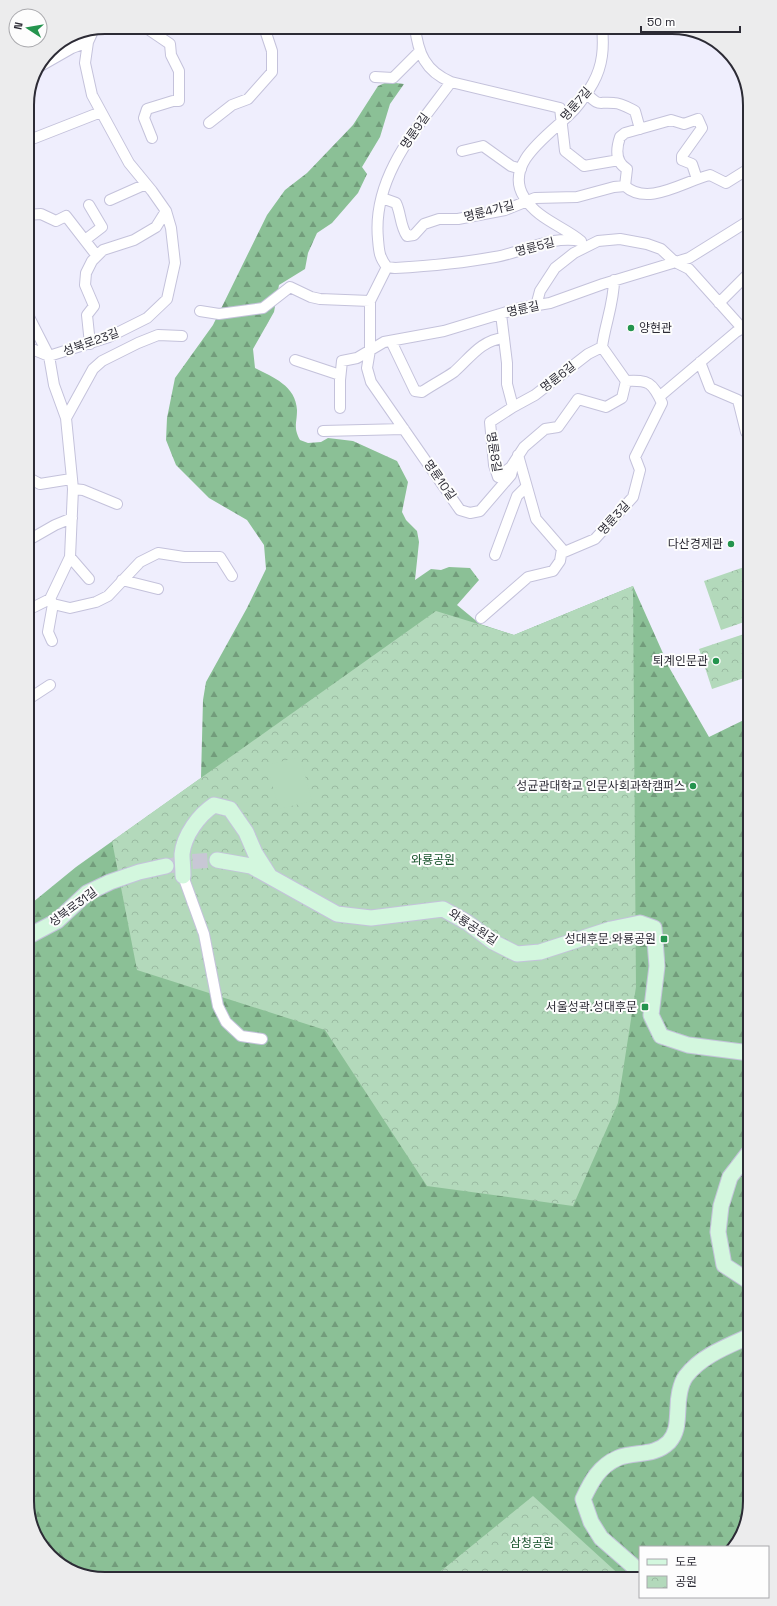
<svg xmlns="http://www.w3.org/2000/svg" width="777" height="1606" viewBox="0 0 777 1606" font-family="'Space Grotesk','Noto Sans KR',sans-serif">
<defs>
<pattern id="forest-firs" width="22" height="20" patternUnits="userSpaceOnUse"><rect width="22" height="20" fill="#8bc096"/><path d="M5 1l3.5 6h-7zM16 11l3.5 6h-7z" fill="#729c7b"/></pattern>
<pattern id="park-crowns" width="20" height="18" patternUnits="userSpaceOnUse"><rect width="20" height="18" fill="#b3d9bb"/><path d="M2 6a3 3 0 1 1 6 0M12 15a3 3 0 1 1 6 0" fill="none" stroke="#9abaa1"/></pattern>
</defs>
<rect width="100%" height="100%" fill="#efeefd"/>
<path fill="url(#forest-firs)" d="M 387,82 L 404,84 L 390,104 L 380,137 L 362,167 L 367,174 L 358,193 L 332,223 L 317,233 L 308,253 L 305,269 L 279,285 L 274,312 L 253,349 L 255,368 C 273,377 296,386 297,410 C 297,424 293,427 300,440 L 308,443 L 321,442 L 328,438 L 353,441 L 397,461 L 408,482 L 402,512 L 406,520 L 417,531 L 419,542 L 415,580 L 431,569 L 441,570 L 449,567 L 470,568 L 479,580 L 457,605 L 480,624 L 514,635 L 633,586 L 670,669 L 709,737 L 750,717 L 750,1501 L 737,1545 L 734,1547 L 640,1547 L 640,1579 L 100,1579 L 58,1563 L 33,1531 L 27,1501 L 27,907 L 76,867 L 201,778 L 203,700 L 206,682 L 247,608 L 266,569 L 264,545 L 247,520 L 209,498 L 176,465 L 166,440 L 167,418 L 175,378 L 213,325 L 267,215 L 285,190 L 307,173 L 353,125 L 378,86 Z"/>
<path fill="url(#park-crowns)" d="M 750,565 L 750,620 L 721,630 L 704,581 Z
M 633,586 L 636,987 L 618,1103 L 573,1206 L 427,1186 L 325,1030 L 137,970 L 112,841 L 436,611 L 514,635 Z
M 750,632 L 750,676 L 712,689 L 699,649 Z
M 533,1496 L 624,1579 L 431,1579 Z"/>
<path fill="#b3d9bb" d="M 300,757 L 312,801 L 279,809 L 267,765 Z"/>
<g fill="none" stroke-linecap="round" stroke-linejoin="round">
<path stroke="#c8c7d5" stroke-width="15" stroke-dasharray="15 8" stroke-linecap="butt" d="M 170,866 L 185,862 L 217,860"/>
<defs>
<path id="street" d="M 145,27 L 170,44 L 171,55 L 179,71 L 179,101 L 173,101 L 147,109 L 144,118 L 152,138
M 415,27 C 418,53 425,71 451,82 L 560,108 L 565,151 L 584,166 L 619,160
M 37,68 L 72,48 L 88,42 L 78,32
M 375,77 L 393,78 L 420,51
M 586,93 C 601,108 597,101 614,103 C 621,103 629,108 635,111 L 640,129
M 209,123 L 232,105 L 248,99 L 272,72 L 272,51 L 264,27
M 27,141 L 101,112
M 462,151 L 483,146 L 511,166 L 521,169
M 697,179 L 692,164 L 682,160 L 682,156 L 702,128 L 698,119 L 684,124 L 671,120 L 625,133 L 620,137 C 616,149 615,162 627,169 L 625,186 C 648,207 684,181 710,175 L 726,183 L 750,168
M 382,198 L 396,203 C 401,213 400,226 407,236 L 414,235 L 424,224 L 439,219 L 458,219 L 505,210 L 535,198 L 577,197 L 614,187 L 625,186
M 110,200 L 146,184
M 27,215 L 41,214 L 56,221 L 66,216 L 97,256
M 85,240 L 102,227 L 89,205
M 581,241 C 563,226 537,219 524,197 C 502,162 554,132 574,110 C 580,103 588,92 593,83 C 603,65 604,47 602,27
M 387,267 L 370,301 L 370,350 L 367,368 L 371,382 L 460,510 L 470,513 L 480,511 L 511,475 L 513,467
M 387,267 C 379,257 379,251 378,239 C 372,177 417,128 451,82
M 387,267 L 395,268 C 429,266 462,263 495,257 C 524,252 551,235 581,241
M 719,303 L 750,272
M 536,306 L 540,291 L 555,268 L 574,253 L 598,241 L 620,239 L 647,244 L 661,249 L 675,262 L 689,269 L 742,328
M 200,311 L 219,314 L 263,308 L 290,287 L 311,297 L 320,299 L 370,301
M 501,314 L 507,363 L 507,384 L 513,407
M 391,341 L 415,391 L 422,392 C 432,385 444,379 454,372 C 470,358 481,340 504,338
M 90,344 L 87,315 L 94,306 L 85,285 L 86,273 L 92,261 L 103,250 L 134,240 L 156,227 L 166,211
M 27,347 L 49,356 L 109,337 L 147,318 L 167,299 L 175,263 L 171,228 L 166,211 L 152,191 L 129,163 L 92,95 L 85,63 L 88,42 L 94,29
M 602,347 L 626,381 L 622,398 L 606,407 L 578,399 L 558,427 L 545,429 L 524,447 L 511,467 L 498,477 L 494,465 L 490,422 L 513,407 L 535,395 L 588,354 L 602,347 C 605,324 614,303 614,280
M 295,360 L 340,375
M 700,362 L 710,388 L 738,400 L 746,432
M 659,397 L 736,332 L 750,324
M 340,408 L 340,380 L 342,361 L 357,358 L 384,342 L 444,331 L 520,308 L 550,303 L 603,284 L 689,258 L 750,220
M 66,418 L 93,369 L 102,361 L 138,343 L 158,335 L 182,336
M 323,431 L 404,429
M 27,477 L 40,484 L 71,479
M 73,489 L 83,490 L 117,504
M 27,541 L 55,525 L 72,518
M 562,553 L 595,539 L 633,497 L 640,470 L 635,457 L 662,403 C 652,382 649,380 626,381
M 495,555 L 517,496 L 526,487
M 70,557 L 89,579
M 122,580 L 158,589
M 50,599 L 53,604 L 48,632 L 52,641
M 53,604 L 70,608 L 96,602 L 108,596 L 140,562 L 158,553 L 184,557 L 220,557 L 232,576
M 27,607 L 34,607 L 50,599 L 70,557 L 73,489 L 66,418 L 54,385 L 49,356 L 27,313
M 481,618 L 528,577 L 553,571 L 560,561 L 562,549 L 536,519 L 518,455
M 27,700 L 50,685
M 183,876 L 204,934 L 218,1006 L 226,1022 L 241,1036 L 262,1039"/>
<path id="secondary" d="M 217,860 L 251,866 L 337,914 L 371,918 L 443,909 L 468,923 L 493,942 L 517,954 L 540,952 L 611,929 L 640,923 L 654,928 L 657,966 L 651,1015 L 661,1036 L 688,1045 L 750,1053
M 183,876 C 183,868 182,861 182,854 C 184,835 199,815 214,805 L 230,809 L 246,832 L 255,853 L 269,875
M 27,937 L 57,921 L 87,893 L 110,882 L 139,872 L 166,866
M 750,1282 L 724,1265 L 718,1232 L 721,1206 L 730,1177 L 750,1151
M 640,1572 L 601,1538 L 591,1522 L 583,1499 C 591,1482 599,1466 618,1458 C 635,1451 654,1457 669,1442 C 678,1432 677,1421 678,1408 C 678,1399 680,1384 686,1376 C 701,1356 728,1346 750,1336"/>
</defs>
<use href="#street" stroke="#c4c2db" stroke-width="12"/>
<use href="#secondary" stroke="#c4c2db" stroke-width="17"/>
<use href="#street" stroke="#fff" stroke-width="10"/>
<use href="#secondary" stroke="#d3f7de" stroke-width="15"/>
</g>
<g fill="#24944e" stroke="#fdfdfd" stroke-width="1.5">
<circle cx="631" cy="328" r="4"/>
<circle cx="731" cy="544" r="4"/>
<circle cx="716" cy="661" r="4"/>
<circle cx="693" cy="786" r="4"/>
<rect x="660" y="935" width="8" height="8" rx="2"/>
<rect x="641" y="1003" width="8" height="8" rx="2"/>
</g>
<g text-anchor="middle" stroke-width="4" stroke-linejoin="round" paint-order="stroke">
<g font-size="12" fill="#2c2b35" stroke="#fdfdfd">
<text transform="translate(576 104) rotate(-49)" y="4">명륜7길</text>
<text transform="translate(415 131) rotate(-55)" y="4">명륜9길</text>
<text transform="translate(489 211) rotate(-14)" y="4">명륜4가길</text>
<text transform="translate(535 247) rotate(-15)" y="4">명륜5길</text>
<text transform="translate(523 309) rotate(-13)" y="4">명륜길</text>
<text transform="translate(91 342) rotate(-20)" y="4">성북로23길</text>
<text transform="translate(558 377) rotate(-38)" y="4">명륜6길</text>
<text transform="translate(494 452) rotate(81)" y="4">명륜8길</text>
<text transform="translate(440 480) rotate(55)" y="4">명륜10길</text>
<text transform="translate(614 518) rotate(-48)" y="4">명륜3길</text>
<text transform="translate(73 907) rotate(-37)" y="4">성북로31길</text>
<text transform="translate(473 927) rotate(33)" y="4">와룡공원길</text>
</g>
<g font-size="12" fill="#2c2b35" stroke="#fdfdfd" text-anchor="end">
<text x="639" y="332" text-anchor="start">양현관</text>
<text x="723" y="548">다산경제관</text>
<text x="708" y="665">퇴계인문관</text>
<text x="685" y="790">성균관대학교 인문사회과학캠퍼스</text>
<text x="656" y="943">성대후문.와룡공원</text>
<text x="637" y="1011">서울성곽.성대후문</text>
</g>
<g font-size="12" fill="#16512a" stroke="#fdfdfd">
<text x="433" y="864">와룡공원</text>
<text x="532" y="1547">삼청공원</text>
</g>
</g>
<path d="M0 0H777V1606H0ZM105 34H672A71 71 0 0 1 743 105V1501A71 71 0 0 1 672 1572H105A71 71 0 0 1 34 1501V105A71 71 0 0 1 105 34Z" fill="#ececed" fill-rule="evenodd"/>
<path fill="none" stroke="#2c2b35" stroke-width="2" d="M105 34H672A71 71 0 0 1 743 105V1501A71 71 0 0 1 672 1572H105A71 71 0 0 1 34 1501V105A71 71 0 0 1 105 34Z"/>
<rect x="639" y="1546" width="130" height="52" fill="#fdfdfd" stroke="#a9a9ad"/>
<rect x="647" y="1559" width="20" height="6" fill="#d3f7de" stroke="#a9a9ad"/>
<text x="675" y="1566" font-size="12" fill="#2c2b35">도로</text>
<rect x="647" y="1576" width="20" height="12" fill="url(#park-crowns)" stroke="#a9a9ad"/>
<text x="675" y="1586" font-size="12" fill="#2c2b35">공원</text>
<g transform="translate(28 28) rotate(282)"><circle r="19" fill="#fdfdfd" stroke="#a9a9ad"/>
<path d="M0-3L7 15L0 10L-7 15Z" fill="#24944e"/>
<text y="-6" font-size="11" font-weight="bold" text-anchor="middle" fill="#2c2b35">N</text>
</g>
<path d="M641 26v6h99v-6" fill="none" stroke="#2c2b35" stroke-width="2"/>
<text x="647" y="26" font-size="12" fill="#2c2b35" stroke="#fdfdfd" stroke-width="3" paint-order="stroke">50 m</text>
</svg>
